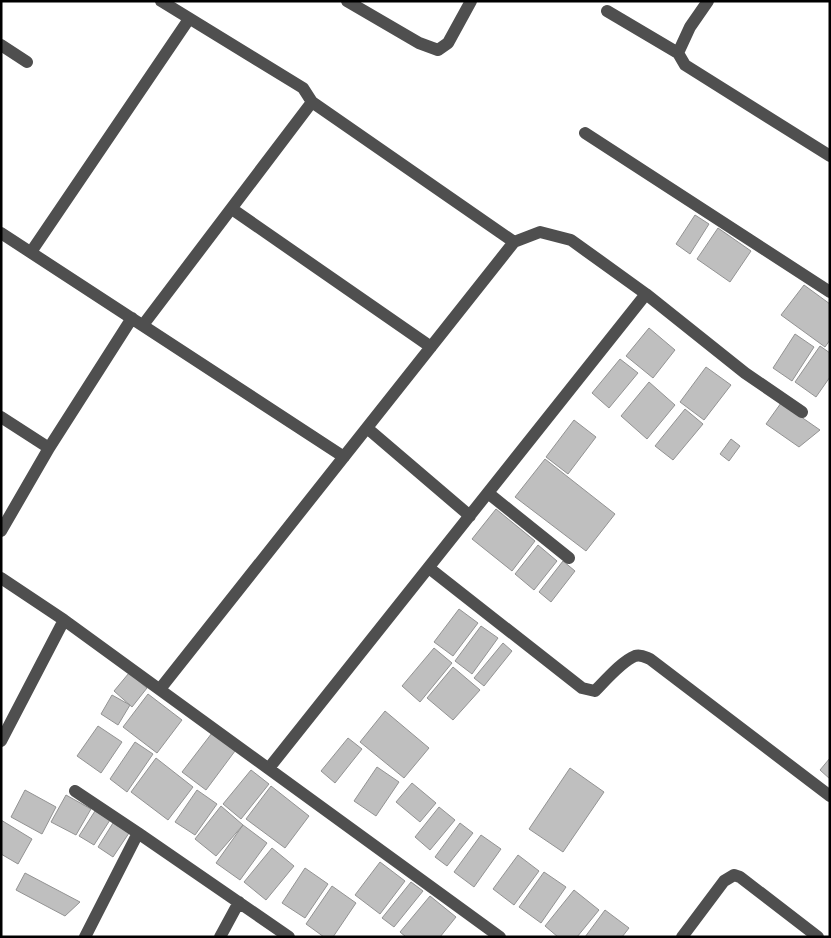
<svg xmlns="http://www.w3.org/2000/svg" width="831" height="938" viewBox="0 0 831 938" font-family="'Golos Text',sans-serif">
<rect width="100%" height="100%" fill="#fff"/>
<path fill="#bfbfbf" stroke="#939393" d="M 695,215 L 709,224 L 690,254 L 676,244 Z
M 718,228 L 751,251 L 730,282 L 697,259 Z
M 804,285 L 830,304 L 830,340 L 825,347 L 781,315 Z
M 649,328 L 675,350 L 653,378 L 626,356 Z
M 795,334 L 814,347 L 792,381 L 773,368 Z
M 820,346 L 830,353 L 830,377 L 816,397 L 795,382 Z
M 620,359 L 638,373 L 609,408 L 592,393 Z
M 706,367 L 731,385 L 704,420 L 680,402 Z
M 649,382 L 675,405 L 647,439 L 621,416 Z
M 781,403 L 820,430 L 799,447 L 766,424 Z
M 685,409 L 703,424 L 673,460 L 655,446 Z
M 574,420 L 596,437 L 568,474 L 546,457 Z
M 731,439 L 740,446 L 729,461 L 720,454 Z
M 545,459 L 615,514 L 586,551 L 515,497 Z
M 496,509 L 535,541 L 512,571 L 472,539 Z
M 538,545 L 557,561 L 534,590 L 515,574 Z
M 563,561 L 575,571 L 551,602 L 539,592 Z
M 459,609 L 478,623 L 453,656 L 434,642 Z
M 481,626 L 498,638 L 472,674 L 455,661 Z
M 503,643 L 512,651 L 484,686 L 474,678 Z
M 434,648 L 452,663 L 420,702 L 402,686 Z
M 453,667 L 480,690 L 453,720 L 427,698 Z
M 129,673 L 147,688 L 132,707 L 114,691 Z
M 148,694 L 182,720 L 157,753 L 123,727 Z
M 112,695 L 130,705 L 118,725 L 101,714 Z
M 385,711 L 429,748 L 404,778 L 360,742 Z
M 98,726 L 122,742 L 101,773 L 77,756 Z
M 212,733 L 235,751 L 206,790 L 182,772 Z
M 348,738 L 362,749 L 335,783 L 321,771 Z
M 135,742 L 153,754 L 127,792 L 110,779 Z
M 156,758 L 193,787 L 168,820 L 131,792 Z
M 830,758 L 830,779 L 820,770 Z
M 377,767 L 399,782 L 376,816 L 354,801 Z
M 570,768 L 604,792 L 563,852 L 529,829 Z
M 251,770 L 269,784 L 241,819 L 223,804 Z
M 412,783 L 436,803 L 420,822 L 396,802 Z
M 271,786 L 309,816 L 285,848 L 246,819 Z
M 25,790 L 56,807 L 42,834 L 11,817 Z
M 197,790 L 217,804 L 195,835 L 175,822 Z
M 66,795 L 91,809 L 76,835 L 51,822 Z
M 221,806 L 243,825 L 216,856 L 195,839 Z
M 439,807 L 455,820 L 430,850 L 415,837 Z
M 95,811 L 110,820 L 94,845 L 79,836 Z
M 1,820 L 32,839 L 18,864 L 1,854 Z
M 113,823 L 129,833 L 113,857 L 98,847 Z
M 460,823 L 473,833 L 447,866 L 435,857 Z
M 243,825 L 267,843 L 240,880 L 216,863 Z
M 481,835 L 501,849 L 474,887 L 454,872 Z
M 272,848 L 294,866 L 266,900 L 244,882 Z
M 518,855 L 539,871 L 514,905 L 493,889 Z
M 380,862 L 405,881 L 380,914 L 355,895 Z
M 305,868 L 328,884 L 305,918 L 282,903 Z
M 544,872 L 566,887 L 541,923 L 519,907 Z
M 25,873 L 80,902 L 65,916 L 16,890 Z
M 411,882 L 423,891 L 394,927 L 382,918 Z
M 332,886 L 356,903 L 333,937 L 324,937 L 306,924 Z
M 574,890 L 599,910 L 577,937 L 558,937 L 545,926 Z
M 430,896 L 456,917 L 440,937 L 406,937 L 400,932 Z
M 605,910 L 629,928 L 622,937 L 585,937 Z"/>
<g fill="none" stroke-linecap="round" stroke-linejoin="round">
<path stroke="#4f4f4f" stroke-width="12" d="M 161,1 L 303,88 L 312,102
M 347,1 L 419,43 L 438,50 L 448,43 L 471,1
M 708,1 L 690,27 L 678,53 L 685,65 L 830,156
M 607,11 L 678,53
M 1,45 L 27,62
M 585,133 L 830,292
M 232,209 L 431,347
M 1,233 L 344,457
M 31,252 L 189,19
M 143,325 L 312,102 L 514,242
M 1,417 L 49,448
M 367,428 L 470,516
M 488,493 L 569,558
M 1,531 L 49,448 L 132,318
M 429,568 L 582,688 L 595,691 C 605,681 622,661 635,656 C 641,654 645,657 650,659 L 830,796
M 1,578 L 64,620 L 1,741
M 64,620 L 500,937
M 160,689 L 514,242 L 540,232 L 571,240 L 646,294 L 745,373 L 802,412
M 269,768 L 646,294
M 75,791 L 138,833
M 85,937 L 138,833 L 289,937
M 220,937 L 239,902
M 682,937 L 724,881 L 734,875 L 740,877 L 818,937"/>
</g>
<rect width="831" height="938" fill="none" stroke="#000000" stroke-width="5"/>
</svg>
